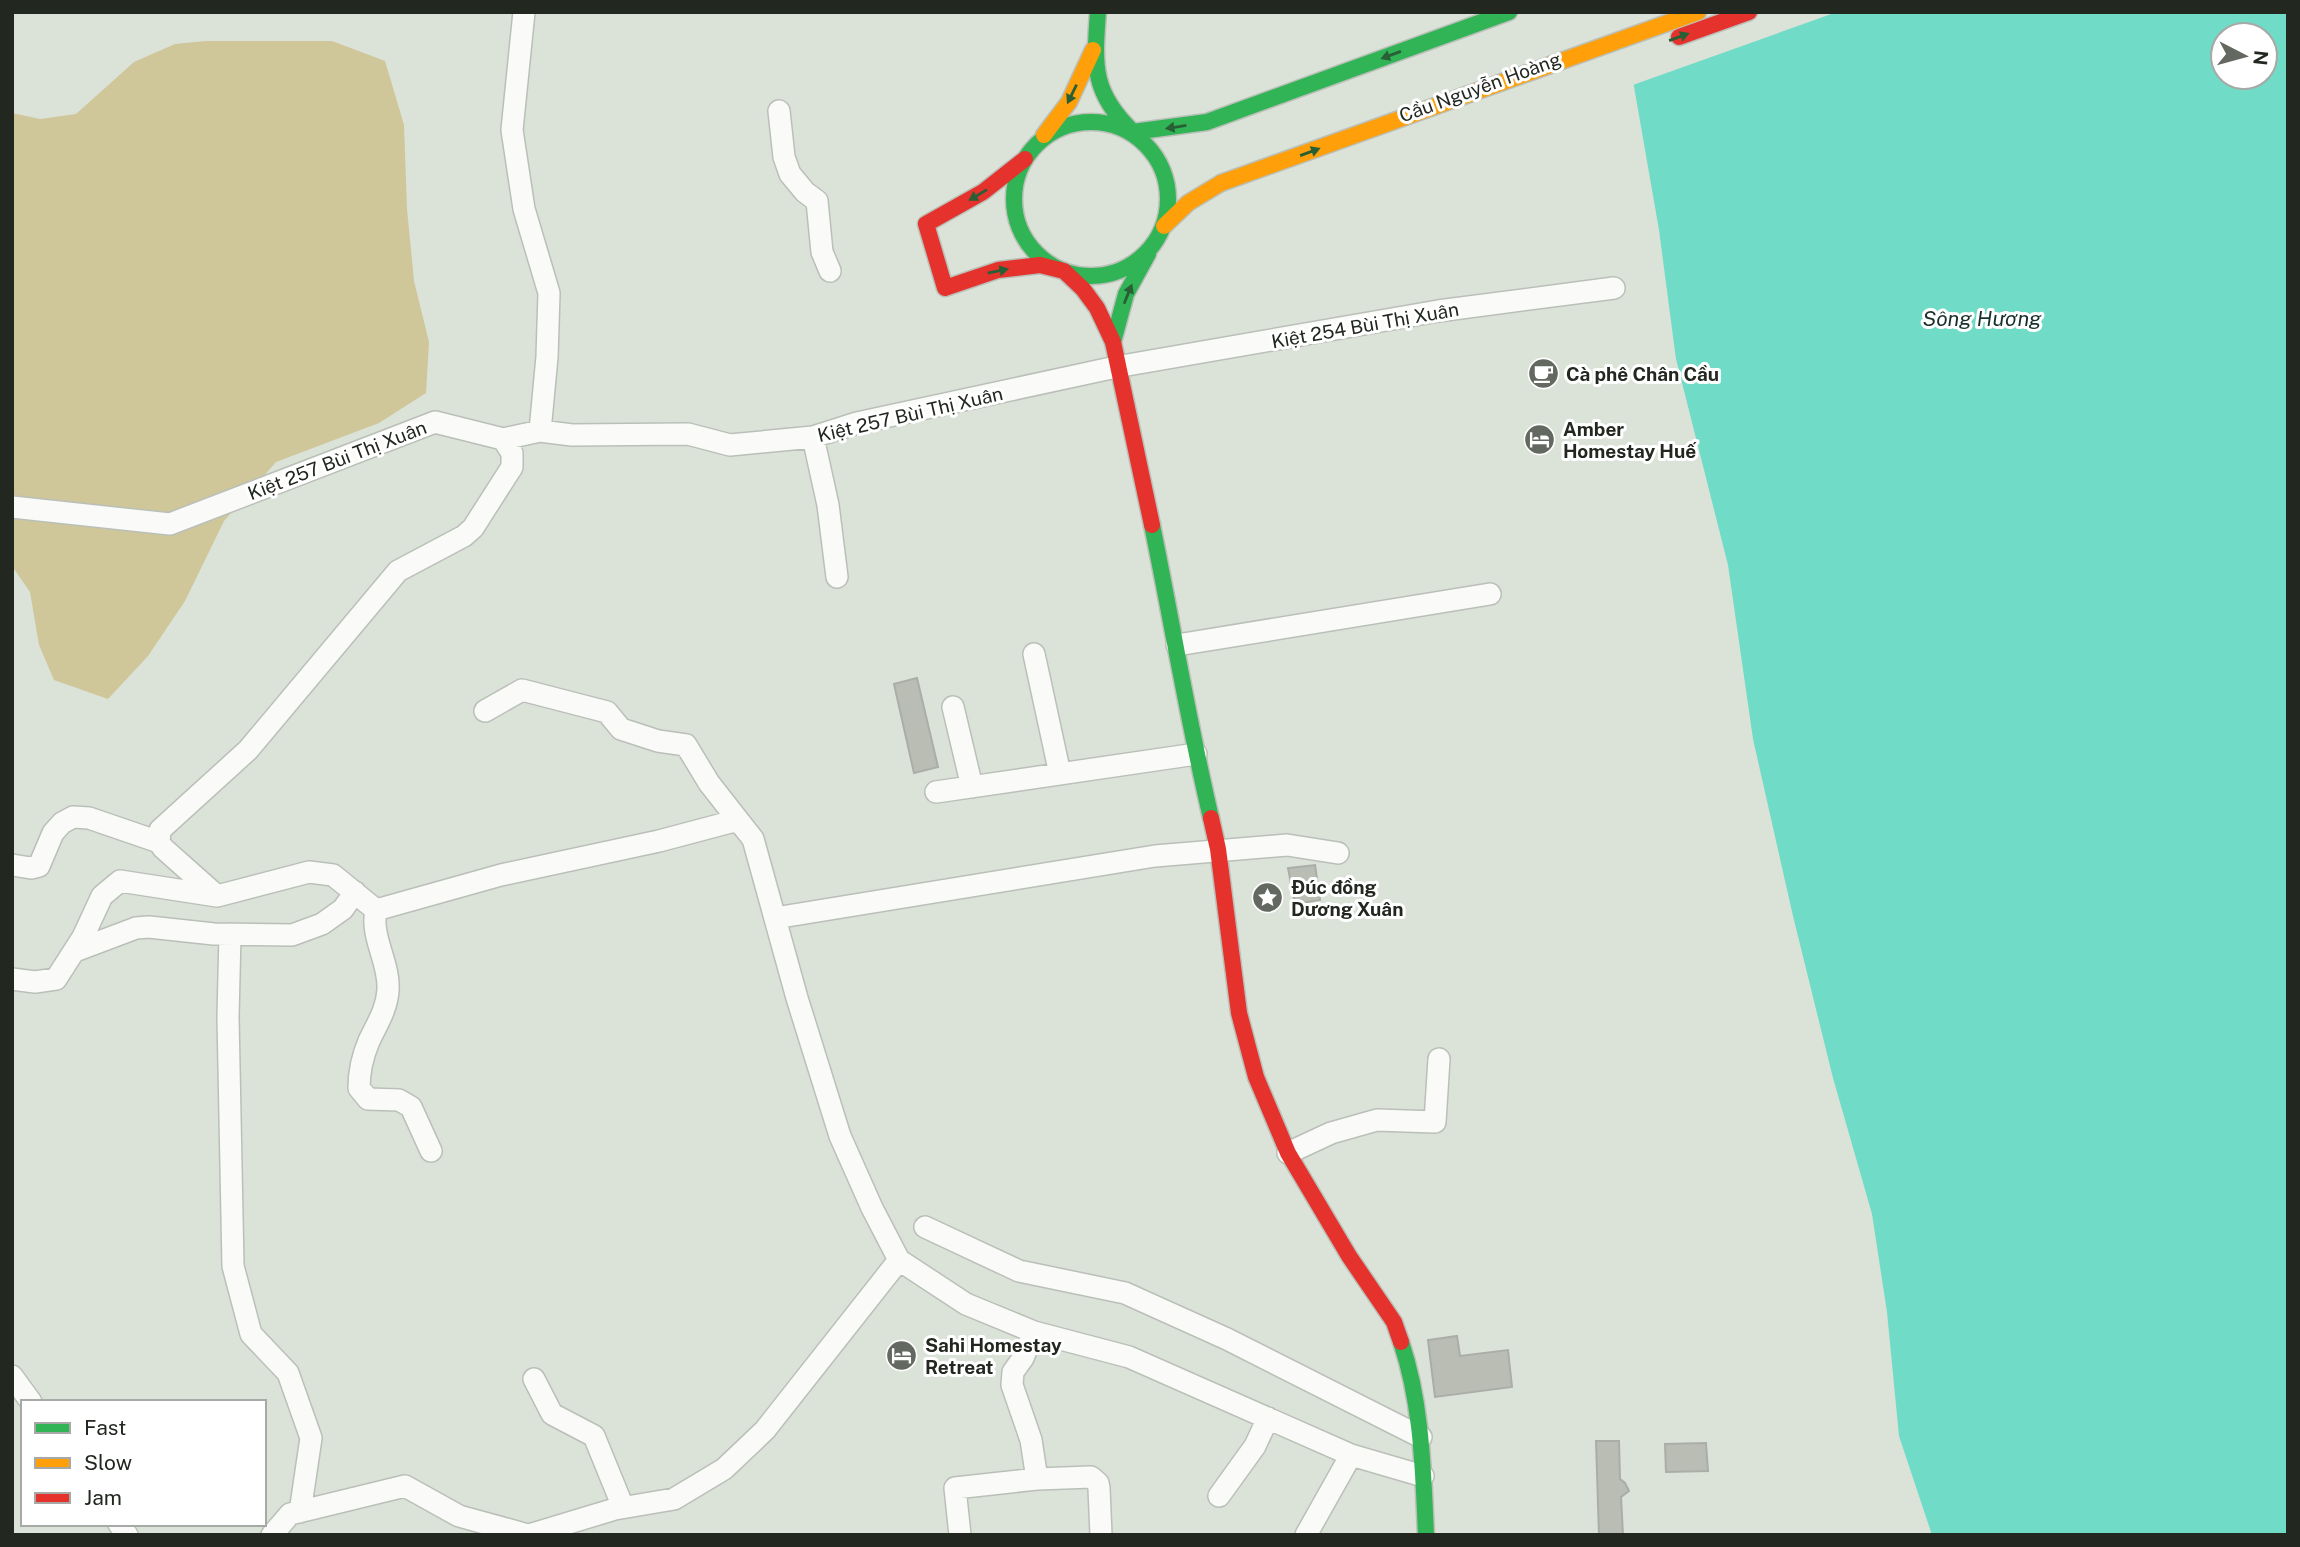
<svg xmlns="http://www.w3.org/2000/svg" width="2300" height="1547" viewBox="0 0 2300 1547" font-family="'Public Sans',sans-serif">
<rect width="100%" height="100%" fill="#dbe2d8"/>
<path fill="#cfc699" d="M 206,41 L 332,41 L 385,61 L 404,125 L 407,209 L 414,281 L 429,342 L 426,393 L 379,423 L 276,462 L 224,521 L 185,601 L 148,656 L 108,699 L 54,680 L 39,645 L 30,592 L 12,566 L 12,113 L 40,119 L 76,114 L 134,62 L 175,44 Z"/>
<path fill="#70dbc6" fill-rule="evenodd" d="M 1621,12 L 2288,12 L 2288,1535 L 1932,1535 L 1899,1436 L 1887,1312 L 1872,1214 L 1833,1078 L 1793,916 L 1753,739 L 1728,565 L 1676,359 L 1659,230 ZM 2223,35 L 2265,35 L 2265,77 L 2223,77 Z"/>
<path fill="#dbe2d8" d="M 1617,12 L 1837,12 L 1630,86 Z"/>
<path fill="#b9bdb4" stroke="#aaaea6" stroke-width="2" d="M 917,678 L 938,767 L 914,773 L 894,684 Z
M 1315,865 L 1320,900 L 1295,904 L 1288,868 Z
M 1457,1336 L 1460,1356 L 1508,1350 L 1512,1387 L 1435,1397 L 1428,1340 Z
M 1596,1441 L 1619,1441 L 1620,1479 L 1625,1483 L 1629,1491 L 1621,1497 L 1623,1535 L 1599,1535 Z
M 1706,1443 L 1708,1471 L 1666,1472 L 1665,1444 Z"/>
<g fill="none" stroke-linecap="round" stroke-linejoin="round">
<defs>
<path id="street" d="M 524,12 L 512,130 L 524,209 L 549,293 L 547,357 L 540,431
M 779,111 L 784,157 L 790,174 L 805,192 L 817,201 L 822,252 L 830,271
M 813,437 L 828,505 L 837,577
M 12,507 L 170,524 L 435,422 L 503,439 L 540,431 L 572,435 L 688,434 L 730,445 L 813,437 L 857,423 L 1116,367 L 1438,311 L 1614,288
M 1177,645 L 1490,594
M 1034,654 L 1060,774
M 953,707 L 972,787
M 485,711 L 522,690 L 607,712 L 621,729 L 658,741 L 686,745 L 709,783 L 738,820
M 936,792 L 1196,754
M 12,865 L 31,868 L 39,866 L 53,833 L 62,823 L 73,817 L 89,818 L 159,842
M 217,896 L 163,848 L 159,842 L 160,830 L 248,750 L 398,571 L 464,536 L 473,528 L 512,467 L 512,453 L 503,439
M 376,910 C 370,937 390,963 388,990 C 387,1009 377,1024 369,1041 C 363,1055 359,1073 359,1088 L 368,1099 L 399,1100 L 411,1107 L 431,1151
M 775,918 L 1155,856 L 1287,845 L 1338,853
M 230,934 L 228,1017 L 233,1266 L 251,1334 L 288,1373 L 311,1438 L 300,1512
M 75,951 L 136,928 L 149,927 L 214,934 L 292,935 L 322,924 L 343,909 L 355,892
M 12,979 L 35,982 L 56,979 L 83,937 L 102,896 L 120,881 L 217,896 L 309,872 L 333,875 L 376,910 L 501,875 L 659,841 L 738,820 L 753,839 L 797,998 L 840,1136 L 872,1208 L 899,1260 L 966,1304 L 1034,1332 L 1129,1357 L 1351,1455 L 1423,1476
M 1288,1153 L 1331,1133 L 1377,1120 L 1435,1122 L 1439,1059
M 925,1227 L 1019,1271 L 1125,1293 L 1227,1339 L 1421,1437
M 1034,1332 L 1023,1358 L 1013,1372 L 1012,1385 L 1031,1440 L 1037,1479
M 12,1376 L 31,1402
M 534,1379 L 552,1414 L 594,1436 L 623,1507
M 1219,1496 L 1255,1446 L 1268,1418
M 119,1524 L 127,1535
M 272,1535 L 290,1514 L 405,1486 L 459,1516 L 528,1535
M 529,1535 L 615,1509 L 674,1499 L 724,1469 L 765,1430 L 899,1260
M 960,1535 L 955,1488 L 1037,1479 L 1091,1477 L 1098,1483 L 1099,1488 L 1101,1535
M 1306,1535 L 1351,1455"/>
<path id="fast" d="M 1098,12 C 1094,66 1092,93 1133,132 L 1207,122 L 1509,12
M1014 199a77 77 0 1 1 154 0a77 77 0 1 1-154 0Z
M 1113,342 L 1126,294 L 1148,254
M 1152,525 C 1172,622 1188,721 1211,818
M 1401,1342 C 1422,1404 1423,1470 1426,1535"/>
<path id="slow" d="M 1044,135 L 1069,102 L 1093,50
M 1164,226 L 1188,203 L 1221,183 L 1698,12"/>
<path id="jam" d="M 1679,37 L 1749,12
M 1025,159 L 983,192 L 926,224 L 945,288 L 998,270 L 1040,265 L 1064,271 L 1083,289 L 1097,308 L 1113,342 L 1152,525
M 1211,818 L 1218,849 L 1239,1013 L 1256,1077 L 1288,1153 L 1349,1256 L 1394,1322 L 1401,1342"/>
</defs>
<use href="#street" stroke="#bac0b8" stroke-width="24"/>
<use href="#fast" stroke="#bac0b8" stroke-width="19"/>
<use href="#slow" stroke="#bac0b8" stroke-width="19"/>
<use href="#jam" stroke="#bac0b8" stroke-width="19"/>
<use href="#street" stroke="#fafbf9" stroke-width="21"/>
<use href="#fast" stroke="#30b455" stroke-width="16"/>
<use href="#slow" stroke="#ff9f0a" stroke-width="16"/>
<use href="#jam" stroke="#e5322d" stroke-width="16"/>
</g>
<defs><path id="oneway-solid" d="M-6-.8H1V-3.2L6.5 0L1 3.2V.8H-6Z" transform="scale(1.75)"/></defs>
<g fill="#285f35">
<use href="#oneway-solid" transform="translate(1679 37) rotate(-20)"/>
<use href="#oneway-solid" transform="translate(1391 55) rotate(160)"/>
<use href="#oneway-solid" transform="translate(1072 94) rotate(116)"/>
<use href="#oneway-solid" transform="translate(1176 127) rotate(171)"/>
<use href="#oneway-solid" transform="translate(1310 152) rotate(-20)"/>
<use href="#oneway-solid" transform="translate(978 195) rotate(149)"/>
<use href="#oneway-solid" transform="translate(998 271) rotate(-11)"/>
<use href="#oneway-solid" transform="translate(1128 294) rotate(-68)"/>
</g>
<defs>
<symbol id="cafe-disc" viewBox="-11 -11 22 22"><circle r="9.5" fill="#636860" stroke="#fff"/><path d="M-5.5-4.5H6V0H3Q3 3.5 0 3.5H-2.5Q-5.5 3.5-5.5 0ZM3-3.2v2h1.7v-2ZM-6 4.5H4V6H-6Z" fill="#fff"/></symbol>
<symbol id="hotel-disc" viewBox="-11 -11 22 22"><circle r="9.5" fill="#636860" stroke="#fff"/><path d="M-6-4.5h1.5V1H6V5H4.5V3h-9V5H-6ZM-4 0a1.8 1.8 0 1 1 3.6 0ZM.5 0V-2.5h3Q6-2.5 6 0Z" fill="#fff"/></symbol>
<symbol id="sight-disc" viewBox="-11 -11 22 22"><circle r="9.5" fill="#636860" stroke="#fff"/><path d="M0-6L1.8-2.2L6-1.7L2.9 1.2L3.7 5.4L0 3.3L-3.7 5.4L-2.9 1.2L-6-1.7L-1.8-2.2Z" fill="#fff"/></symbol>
</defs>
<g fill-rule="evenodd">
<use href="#cafe-disc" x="1526" y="356" width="35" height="35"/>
<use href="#hotel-disc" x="1522" y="422" width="35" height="35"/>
<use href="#sight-disc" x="1250" y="880" width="35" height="35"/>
<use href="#hotel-disc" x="884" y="1338" width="35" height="35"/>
</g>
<g text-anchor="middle" stroke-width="6" stroke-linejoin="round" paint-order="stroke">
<g font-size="19" fill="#222720" stroke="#fff">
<text transform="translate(1480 87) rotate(-20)" y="7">Cầu Nguyễn Hoàng</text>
<text transform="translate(1365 325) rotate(-10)" y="7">Kiệt 254 Bùi Thị Xuân</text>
<text transform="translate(910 414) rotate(-13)" y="7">Kiệt 257 Bùi Thị Xuân</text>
<text transform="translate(337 460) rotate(-21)" y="7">Kiệt 257 Bùi Thị Xuân</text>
</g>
<g font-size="19" font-weight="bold" fill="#222720" stroke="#fff" text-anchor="start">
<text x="1566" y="381">Cà phê Chân Cầu</text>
<text x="1563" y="436">Amber<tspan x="1563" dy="22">Homestay Huế</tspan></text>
<text x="1291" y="894">Đúc đồng<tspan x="1291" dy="22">Dương Xuân</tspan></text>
<text x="925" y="1352">Sahi Homestay<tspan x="925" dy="22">Retreat</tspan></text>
</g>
<g font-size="21" font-style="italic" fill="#18302b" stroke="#fff">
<text x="1982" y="326">Sông Hương</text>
</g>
</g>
<rect width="2300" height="1547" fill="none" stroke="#222720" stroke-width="28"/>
<rect x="21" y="1400" width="245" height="126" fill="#ffffff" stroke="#a7a9a6" stroke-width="2"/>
<rect x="35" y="1423" width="35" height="10" fill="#30b455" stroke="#a7a9a6" stroke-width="2"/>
<text x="84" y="1435" font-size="21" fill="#222720">Fast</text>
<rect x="35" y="1458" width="35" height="10" fill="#ff9f0a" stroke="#a7a9a6" stroke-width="2"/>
<text x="84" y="1470" font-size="21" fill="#222720">Slow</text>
<rect x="35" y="1493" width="35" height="10" fill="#e5322d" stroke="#a7a9a6" stroke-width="2"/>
<text x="84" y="1505" font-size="21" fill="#222720">Jam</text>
<g transform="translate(2244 56) rotate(96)"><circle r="33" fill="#ffffff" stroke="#a7a9a6" stroke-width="2"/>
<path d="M0-5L12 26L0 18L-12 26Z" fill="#636860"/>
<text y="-10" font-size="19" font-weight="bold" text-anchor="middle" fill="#222720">N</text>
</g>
</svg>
